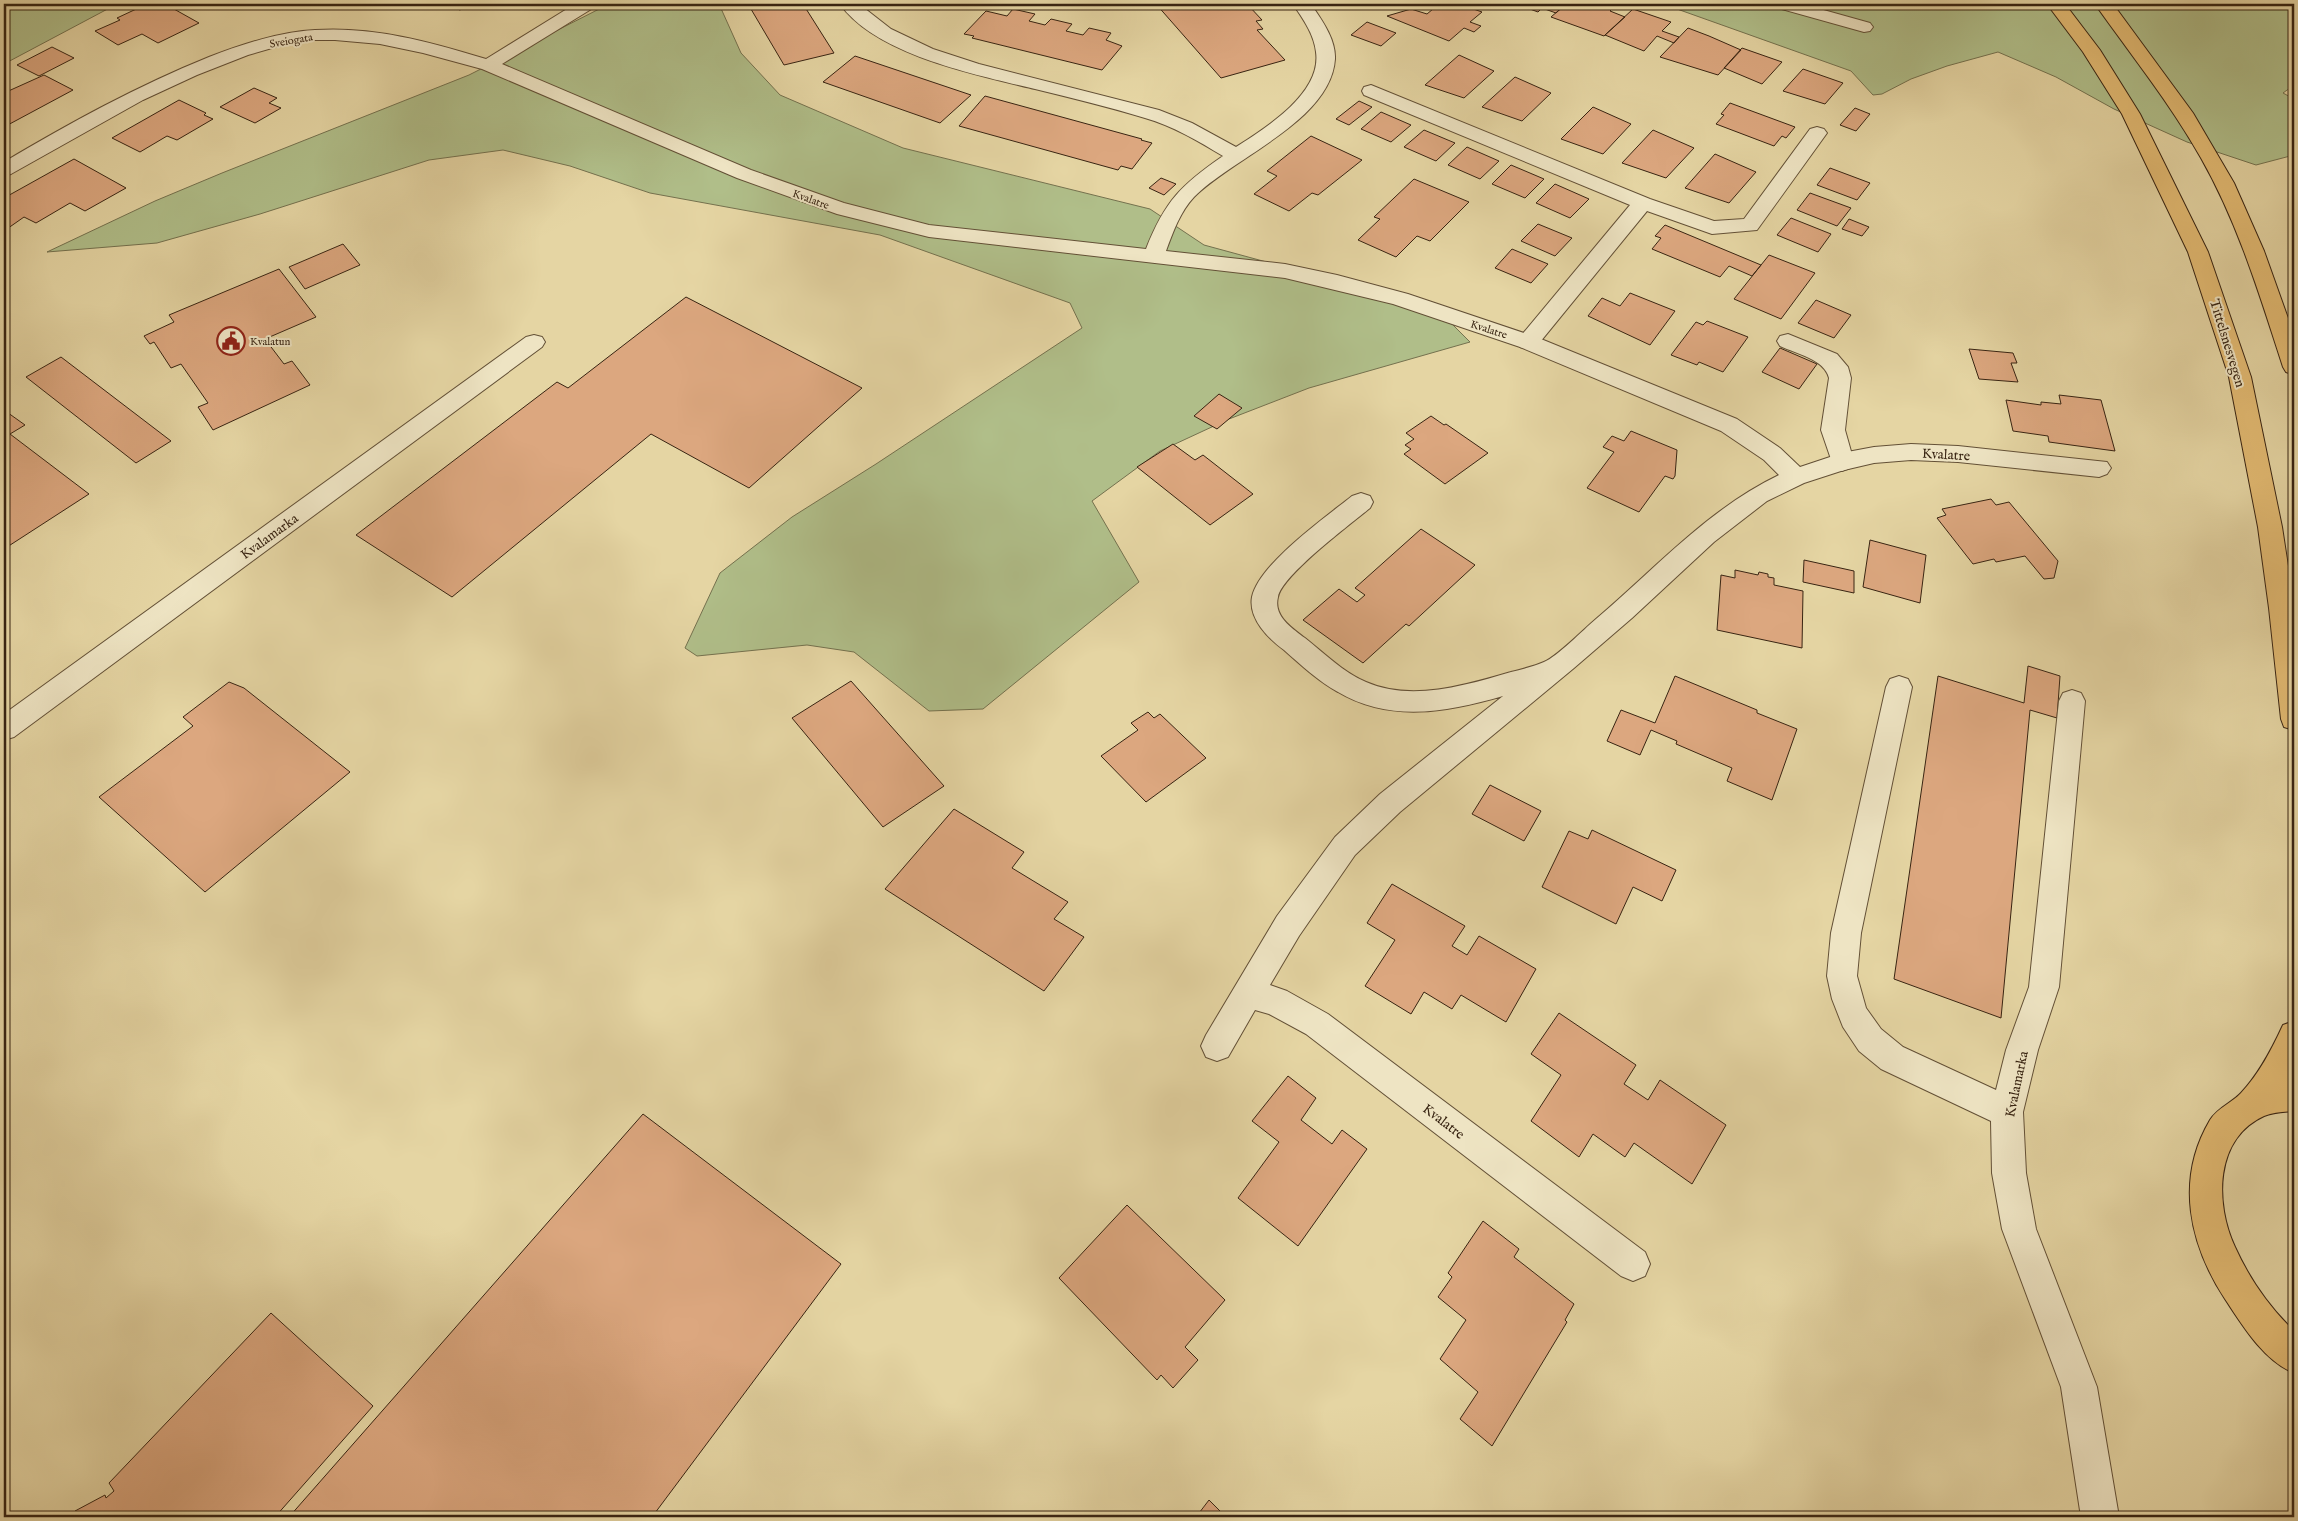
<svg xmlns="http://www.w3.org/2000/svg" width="2298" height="1521" viewBox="0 0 2298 1521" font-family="'IM FELL English',serif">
<rect width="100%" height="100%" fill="#e5d5a3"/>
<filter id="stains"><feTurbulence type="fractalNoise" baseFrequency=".004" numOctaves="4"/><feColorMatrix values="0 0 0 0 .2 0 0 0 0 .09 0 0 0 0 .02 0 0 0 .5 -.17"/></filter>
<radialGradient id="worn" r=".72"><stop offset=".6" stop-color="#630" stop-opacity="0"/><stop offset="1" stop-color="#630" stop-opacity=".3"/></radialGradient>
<path fill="#b0be89" stroke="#74714e" d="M 4,4 L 117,4 L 4,64 Z
M 609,4 L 719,4 L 741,53 L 780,95 L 903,148 L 1150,209 L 1204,245 L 1329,279 L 1446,318 L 1470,342 L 1309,388 L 1229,419 L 1160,451 L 1092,501 L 1139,582 L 983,709 L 929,711 L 854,652 L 807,645 L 697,656 L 685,648 L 720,573 L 792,517 L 876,464 L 1082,328 L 1070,303 L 880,235 L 650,193 L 570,166 L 503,150 L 429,160 L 260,214 L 157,243 L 47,252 L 155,201 L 222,173 L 469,75 Z
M 1663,4 L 2294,4 L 2294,85 L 2283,93 L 2294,99 L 2294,155 L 2256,165 L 2187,142 L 2114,109 L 2056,77 L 1998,52 L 1947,66 L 1911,79 L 1882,94 L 1873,95 L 1851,71 Z"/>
<path fill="#dca77f" stroke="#382412" d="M 147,4 L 165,4 L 199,23 L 158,43 L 142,34 L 118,45 L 95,31 L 120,20 L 117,18 Z
M 449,4 L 469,4 L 460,10 L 447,5 Z
M 748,4 L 803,4 L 834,53 L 784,65 Z
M 1156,4 L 1230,4 L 1235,9 L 1248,5 L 1262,20 L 1256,21 L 1263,29 L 1257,30 L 1285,60 L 1221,78 Z
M 1439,4 L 1450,4 L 1459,7 L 1462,5 L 1482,12 L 1470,22 L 1481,26 L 1474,32 L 1464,28 L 1449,41 L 1387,16 L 1411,9 L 1427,14 Z
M 1521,4 L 1566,4 L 1556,13 L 1542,8 L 1538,12 L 1519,5 Z
M 1566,4 L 1617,4 L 1610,11 L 1625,17 L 1604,36 L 1551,17 Z
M 1013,9 L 1035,14 L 1029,21 L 1045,25 L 1051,19 L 1072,24 L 1066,31 L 1083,35 L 1089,28 L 1111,33 L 1106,40 L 1122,46 L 1102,70 L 972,38 L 974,36 L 964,34 L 986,11 L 1007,16 Z
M 1633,9 L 1671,22 L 1662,31 L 1679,37 L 1674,43 L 1657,36 L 1644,51 L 1605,35 Z
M 1367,22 L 1396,33 L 1381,46 L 1351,35 Z
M 1688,28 L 1709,36 L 1741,50 L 1718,75 L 1660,57 Z
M 52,47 L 74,58 L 39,76 L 17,65 Z
M 1742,48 L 1782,62 L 1762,84 L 1724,68 Z
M 1459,55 L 1494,71 L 1464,98 L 1425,85 Z
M 855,56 L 971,95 L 940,123 L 823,82 Z
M 1803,69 L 1843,83 L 1825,104 L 1783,91 Z
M 44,75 L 73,90 L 4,127 L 4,93 Z
M 1515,77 L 1551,93 L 1522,121 L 1482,107 Z
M 254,88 L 277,98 L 269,103 L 281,108 L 255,123 L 220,107 Z
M 985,96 L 1142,139 L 1141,140 L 1152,143 L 1132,169 L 1121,166 L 1118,170 L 959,126 Z
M 179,100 L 206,113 L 204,115 L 213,119 L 177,140 L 167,136 L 140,152 L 112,138 Z
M 1359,101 L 1372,107 L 1349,125 L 1336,119 Z
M 1730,103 L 1795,127 L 1786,138 L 1782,136 L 1774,146 L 1716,124 L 1724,115 L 1721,114 Z
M 1593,107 L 1631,124 L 1603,154 L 1561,139 Z
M 1855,108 L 1870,114 L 1856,131 L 1840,125 Z
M 1381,112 L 1411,125 L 1391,142 L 1361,129 Z
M 1424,130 L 1455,143 L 1436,161 L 1404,147 Z
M 1653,130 L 1694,148 L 1666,178 L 1622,163 Z
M 1311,136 L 1362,160 L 1318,195 L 1312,193 L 1289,211 L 1254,194 L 1277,176 L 1267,171 Z
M 1467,147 L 1499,161 L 1480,179 L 1448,165 Z
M 1715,154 L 1756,172 L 1729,203 L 1685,188 Z
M 74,159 L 126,188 L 85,211 L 70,203 L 36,223 L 24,217 L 4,231 L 4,198 Z
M 1511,165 L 1544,179 L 1525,198 L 1492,184 Z
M 1830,168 L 1870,183 L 1857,200 L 1817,185 Z
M 1161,178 L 1176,184 L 1164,195 L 1149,188 Z
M 1414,179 L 1469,202 L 1430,241 L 1417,236 L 1396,257 L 1358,240 L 1380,219 L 1374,217 Z
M 1555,184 L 1589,199 L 1570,218 L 1536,203 Z
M 1810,193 L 1851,208 L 1837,226 L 1797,210 Z
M 1791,218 L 1831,234 L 1818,252 L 1777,235 Z
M 1849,219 L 1869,227 L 1862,236 L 1842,229 Z
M 1538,224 L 1572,238 L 1555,256 L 1521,241 Z
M 1665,225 L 1761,265 L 1752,276 L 1729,266 L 1720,277 L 1652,249 L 1661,238 L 1655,236 Z
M 343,244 L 360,265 L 305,289 L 289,267 Z
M 1512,249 L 1548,264 L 1531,283 L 1495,268 Z
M 1769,255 L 1815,273 L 1781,319 L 1734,299 Z
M 279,269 L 316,317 L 265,339 L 284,364 L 292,361 L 310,385 L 213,430 L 198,407 L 208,403 L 181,364 L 171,368 L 154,342 L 150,344 L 144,336 L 174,322 L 169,315 Z
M 1630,293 L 1675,311 L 1650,345 L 1588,316 L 1602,298 L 1620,306 Z
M 686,297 L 862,388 L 749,488 L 651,434 L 452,597 L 356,535 L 557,382 L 568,388 Z
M 1816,300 L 1851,315 L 1834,338 L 1798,323 Z
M 1707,321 L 1748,337 L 1723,372 L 1699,362 L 1697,365 L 1671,355 L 1696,322 L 1703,325 Z
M 1780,348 L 1817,364 L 1799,389 L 1762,372 Z
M 1969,349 L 2013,353 L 2017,363 L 2011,363 L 2018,382 L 1979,379 Z
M 61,357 L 171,441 L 136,463 L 26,377 Z
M 1219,394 L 1242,408 L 1217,429 L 1194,416 Z
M 2059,395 L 2101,400 L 2115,451 L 2049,442 L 2048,436 L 2013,431 L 2006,400 L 2041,405 L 2041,402 L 2061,404 Z
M 4,410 L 25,425 L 10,434 L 89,494 L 4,549 Z
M 1431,416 L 1444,425 L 1446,424 L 1488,453 L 1445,484 L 1404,454 L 1411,449 L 1405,445 L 1414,439 L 1406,433 Z
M 1631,431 L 1677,450 L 1675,476 L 1673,479 L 1665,476 L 1639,512 L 1587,488 L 1614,452 L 1603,447 L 1612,436 L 1624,441 Z
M 1173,444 L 1195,460 L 1203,455 L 1253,494 L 1210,525 L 1137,467 Z
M 1991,499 L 1996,505 L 2009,502 L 2058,561 L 2054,578 L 2044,579 L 2025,556 L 1996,562 L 1994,559 L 1973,564 L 1937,518 L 1946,515 L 1942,509 Z
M 1421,529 L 1475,565 L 1409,626 L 1406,624 L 1363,663 L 1303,620 L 1339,589 L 1357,602 L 1365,595 L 1355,588 Z
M 1870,540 L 1926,555 L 1920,603 L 1863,587 Z
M 1804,560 L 1854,571 L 1854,593 L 1803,582 Z
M 1735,570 L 1758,575 L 1759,572 L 1768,574 L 1768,577 L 1774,578 L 1774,585 L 1803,591 L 1802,648 L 1717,630 L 1721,575 L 1735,578 Z
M 2028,666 L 2060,676 L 2057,718 L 2030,710 L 2001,1018 L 1894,979 L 1938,676 L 2024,703 Z
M 1675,676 L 1757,710 L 1757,713 L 1797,729 L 1772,800 L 1727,781 L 1732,768 L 1676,744 L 1677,741 L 1651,730 L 1640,755 L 1607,741 L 1621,710 L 1655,723 Z
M 851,681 L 944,786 L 883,827 L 792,718 Z
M 229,682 L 244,688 L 350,772 L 205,892 L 99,797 L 193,726 L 183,717 Z
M 1148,712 L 1154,718 L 1160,714 L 1206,758 L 1146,802 L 1101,756 L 1138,730 L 1131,723 Z
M 1490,785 L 1541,811 L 1524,841 L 1472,814 Z
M 954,809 L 1024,852 L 1012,868 L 1068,902 L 1054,919 L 1084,937 L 1044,991 L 885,889 Z
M 1592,830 L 1676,870 L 1662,901 L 1633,887 L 1616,924 L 1542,887 L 1569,831 L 1588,839 Z
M 1392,884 L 1465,926 L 1452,946 L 1467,955 L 1479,936 L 1536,969 L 1506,1022 L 1461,995 L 1452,1009 L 1424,992 L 1411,1014 L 1365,986 L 1395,940 L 1367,923 Z
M 1559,1013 L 1636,1065 L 1624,1084 L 1648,1100 L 1660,1080 L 1726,1125 L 1692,1184 L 1634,1143 L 1625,1157 L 1593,1134 L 1579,1157 L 1531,1121 L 1561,1075 L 1531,1054 Z
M 1288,1076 L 1316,1098 L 1301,1120 L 1332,1144 L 1342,1130 L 1367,1149 L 1298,1246 L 1238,1198 L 1279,1142 L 1252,1121 Z
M 643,1114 L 841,1264 L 652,1517 L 289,1517 Z
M 1127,1205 L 1225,1300 L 1185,1347 L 1198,1360 L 1173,1388 L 1161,1375 L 1157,1380 L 1059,1278 Z
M 1483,1221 L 1519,1249 L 1514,1257 L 1574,1304 L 1565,1320 L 1567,1322 L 1492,1446 L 1460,1419 L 1478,1392 L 1440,1359 L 1466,1320 L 1438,1297 L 1452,1277 L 1448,1273 Z
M 271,1313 L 373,1406 L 275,1517 L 72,1517 L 75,1511 L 105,1495 L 106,1498 L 114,1491 L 109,1483 Z
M 1209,1500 L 1226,1517 L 1196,1517 Z"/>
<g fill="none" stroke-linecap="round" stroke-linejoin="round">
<defs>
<path id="service" d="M 1371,85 L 1650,199 L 1714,221 L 1744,219 L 1810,129 L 1817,127 L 1824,129 L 1827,133 L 1757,230 L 1712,234 L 1647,211 L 1536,347 L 1528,349 L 1520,347 L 1517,342 L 1520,337 L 1630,205 L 1364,95 L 1362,91 L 1364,87 Z
M 1788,334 L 1837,354 L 1848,367 L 1851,378 L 1845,430 L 1854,462 L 1850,468 L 1842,471 L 1834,468 L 1821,430 L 1829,378 C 1824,359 1797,354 1780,346 L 1777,341 L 1780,336 Z
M 1899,676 L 1908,679 L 1912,687 L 1861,933 L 1857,976 L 1866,1008 L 1881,1029 L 1903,1047 L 1996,1090 L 2006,1050 L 2029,987 L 2059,701 L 2063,693 L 2072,690 L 2081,693 L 2085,701 L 2059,987 L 2038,1050 L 2023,1112 L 2026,1173 L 2036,1229 L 2097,1387 L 2119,1517 L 2081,1517 L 2061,1387 L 2002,1229 L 1992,1173 L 1991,1121 L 1881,1069 L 1859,1051 L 1843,1027 L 1832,999 L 1827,976 L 1831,933 L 1886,687 L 1890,679 Z"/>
<path id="minor" d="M 575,4 L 596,4 L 593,8 L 502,64 L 751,170 L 844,203 L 929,225 L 1146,249 C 1165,201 1181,185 1223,156 C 1198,141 1173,126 1145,118 C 1109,107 1072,98 1035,89 C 977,75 876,55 840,4 L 859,4 L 891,29 L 933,49 L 979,64 L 1159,110 L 1192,123 L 1236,147 C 1266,128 1322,93 1316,52 C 1314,34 1303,19 1293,4 L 1311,4 C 1321,19 1336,39 1335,59 C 1331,121 1232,158 1194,197 C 1180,212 1173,232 1166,251 L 1285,264 L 1337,275 L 1408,294 L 1536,337 L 1737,419 L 1780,448 L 1800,467 L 1842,453 L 1874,447 L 1911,444 L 1958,446 L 2107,462 L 2111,468 L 2107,474 L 2099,477 L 1958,462 L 1911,460 L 1874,463 L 1844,470 L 1804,483 L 1767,501 L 1714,542 L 1632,618 L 1574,668 L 1400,812 L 1355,855 L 1299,936 L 1270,985 L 1287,991 L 1328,1014 L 1645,1252 L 1650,1264 L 1645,1276 L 1633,1281 L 1621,1276 L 1306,1034 L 1269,1014 L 1255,1010 L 1228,1057 L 1217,1061 L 1206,1057 L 1201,1046 L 1206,1035 L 1277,916 L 1335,837 L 1380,794 L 1503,696 C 1448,712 1390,723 1338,692 C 1318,681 1301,665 1284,650 C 1269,639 1248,619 1252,597 C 1259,564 1326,517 1352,496 L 1361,493 L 1370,496 L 1373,502 L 1370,508 C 1351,524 1282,575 1278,597 C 1273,616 1292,628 1305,638 C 1325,654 1343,672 1366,682 C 1411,702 1467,685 1511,672 C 1522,669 1533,667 1544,662 C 1557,657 1583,630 1596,619 C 1655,569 1708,509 1779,475 L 1764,460 L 1721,431 L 1520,347 L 1393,304 L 1285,278 L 929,237 L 837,214 L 737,178 L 482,69 L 423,53 L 380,44 L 335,40 L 314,40 L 279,46 L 248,55 L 197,75 L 143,100 L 11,174 L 4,176 L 4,162 C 70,123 137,86 209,57 C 243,44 279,32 315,30 C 373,26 431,42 486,59 Z
M 1775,4 L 1802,4 L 1870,23 L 1873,27 L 1870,31 L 1864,32 L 1778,8 Z
M 534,335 L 542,337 L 545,342 L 542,347 L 14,737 L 4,740 L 4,714 L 526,337 Z"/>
<path id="primary" d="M 2047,4 L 2065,4 L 2100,50 L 2140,114 L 2208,252 L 2251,377 L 2282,527 L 2294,605 L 2294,730 L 2284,727 L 2281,719 L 2269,608 L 2258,527 L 2229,377 L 2188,252 L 2122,114 L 2083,52 Z
M 2095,4 L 2113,4 L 2193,113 L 2234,183 L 2264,251 L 2294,335 L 2294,375 L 2286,372 L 2283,367 C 2260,296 2238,223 2201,158 C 2170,103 2131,55 2095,4 Z
M 2294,1021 L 2294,1070 L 2289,1080 L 2294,1079 L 2294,1111 C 2284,1112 2274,1112 2264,1116 C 2214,1139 2215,1204 2235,1247 C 2249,1278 2269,1307 2294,1331 L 2294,1373 C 2263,1360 2243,1326 2225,1299 C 2189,1244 2175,1179 2210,1120 C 2218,1107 2232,1103 2241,1093 C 2259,1074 2272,1049 2283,1025 Z"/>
</defs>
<use href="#service" stroke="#635036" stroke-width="2"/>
<use href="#minor" stroke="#635036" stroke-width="2"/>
<use href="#primary" stroke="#382412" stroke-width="2"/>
<use href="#service" fill="#eee4c3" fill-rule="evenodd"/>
<use href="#minor" fill="#eee4c3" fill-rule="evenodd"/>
<use href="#primary" fill="#e2ba72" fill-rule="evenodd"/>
</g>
<defs>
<symbol id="civic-ring" viewBox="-11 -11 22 22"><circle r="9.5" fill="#eee4c3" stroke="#8f2418" stroke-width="1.5"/><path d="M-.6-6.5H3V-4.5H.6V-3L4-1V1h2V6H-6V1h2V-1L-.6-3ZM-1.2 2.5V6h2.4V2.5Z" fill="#8f2418"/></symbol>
</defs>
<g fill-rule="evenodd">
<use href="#civic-ring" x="215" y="325" width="32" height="32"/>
</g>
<g text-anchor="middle" stroke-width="4" stroke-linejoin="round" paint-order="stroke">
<g font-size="11" fill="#382412" stroke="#eee4c3">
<text transform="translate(291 40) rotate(-10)" y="4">Sveiogata</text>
<text transform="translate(811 199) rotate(20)" y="4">Kvalatre</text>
<text transform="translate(1489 329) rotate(18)" y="4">Kvalatre</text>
</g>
<g font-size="11" fill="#382412" stroke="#eee4c3" text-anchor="start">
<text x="250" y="345">Kvalatun</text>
</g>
<g font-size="14" fill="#382412" stroke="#eee4c3">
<text transform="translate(2228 343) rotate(73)" y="5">Tittelsnesvegen</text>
<text transform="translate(1946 454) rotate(3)" y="5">Kvalatre</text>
<text transform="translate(269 536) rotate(-36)" y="5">Kvalamarka</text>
<text transform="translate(2016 1084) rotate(-78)" y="5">Kvalamarka</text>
<text transform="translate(1444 1121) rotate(37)" y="5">Kvalatre</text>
</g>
</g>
<rect width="2298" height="1521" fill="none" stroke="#e5d5a3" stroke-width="20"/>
<rect x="5" y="5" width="2288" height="1511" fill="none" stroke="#382412" stroke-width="2.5"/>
<rect x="10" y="10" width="2278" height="1501" fill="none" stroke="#382412"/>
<rect width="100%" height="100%" filter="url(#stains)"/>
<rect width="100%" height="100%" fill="url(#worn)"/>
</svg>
